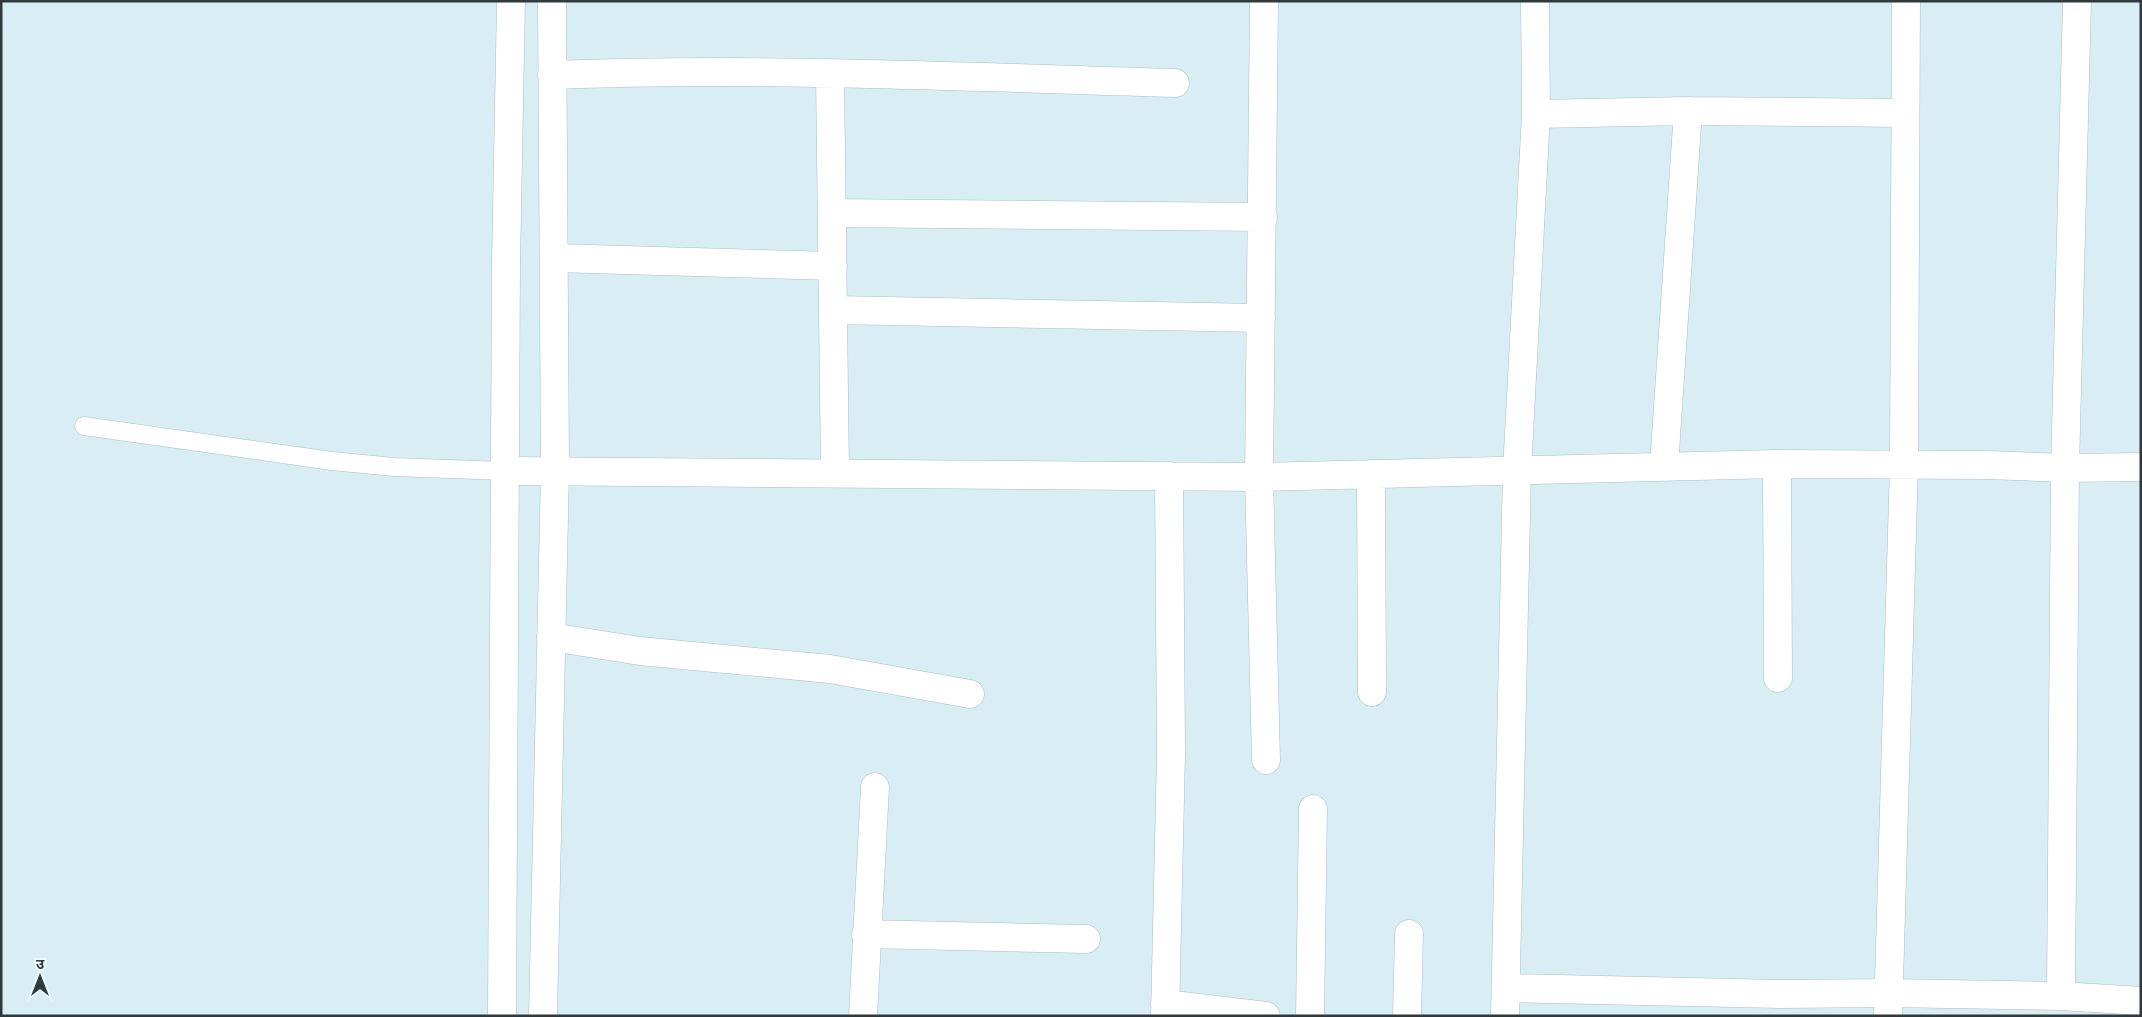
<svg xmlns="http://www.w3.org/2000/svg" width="2142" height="1017" viewBox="0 0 2142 1017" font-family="'IBM Plex Sans','Noto Sans Devanagari',sans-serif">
<rect width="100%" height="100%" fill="#d8eef4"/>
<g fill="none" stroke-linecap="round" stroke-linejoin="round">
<defs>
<path id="lane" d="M 84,426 L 332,461 L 394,467 L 505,471"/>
<path id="street" d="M 1264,1 L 1259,477 L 1266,760
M 830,74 L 835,473
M 552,75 C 759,67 967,77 1175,83
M 1536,114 L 1688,111 L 1905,113
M 832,213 L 1263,217
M 554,258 L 833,266
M 834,310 L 1261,318
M 1777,464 L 1778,678
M 1664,466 L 1688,111
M 505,471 L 1259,477 L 1777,464 L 1988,465 L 2065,468 L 2141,467
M 1371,474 L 1372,692
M 551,637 L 640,651 L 830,669 L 970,694
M 866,934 L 1086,939
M 1507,988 L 1781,994 L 1889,993 L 2061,996 L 2141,1001
M 2061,996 L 2065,468 L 2077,1
M 1165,1004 L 1266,1016
M 863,1016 L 875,787
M 1165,1016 L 1171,754 L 1169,476
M 1310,1016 L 1313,809
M 1407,1016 L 1409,934
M 1505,1016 L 1517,471 L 1536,114 L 1535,1
M 1888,1016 L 1904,464 L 1906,1"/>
<path id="secondary" d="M 502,1016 L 506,264 L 511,1
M 543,1016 L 555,471 L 552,1"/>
</defs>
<use href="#lane" stroke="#aabfc4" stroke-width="19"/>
<use href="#street" stroke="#aabfc4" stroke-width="29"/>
<use href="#secondary" stroke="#aabfc4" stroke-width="29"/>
<use href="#lane" stroke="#fff" stroke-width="18"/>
<use href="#street" stroke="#fff" stroke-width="28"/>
<use href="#secondary" stroke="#fff" stroke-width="28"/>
</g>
<rect width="2142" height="1017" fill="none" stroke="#30393b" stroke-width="5"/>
<g transform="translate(40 977)" stroke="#e9fbff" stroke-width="4" paint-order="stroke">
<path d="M0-4L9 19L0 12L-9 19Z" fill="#30393b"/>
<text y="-8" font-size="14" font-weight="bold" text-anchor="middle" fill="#30393b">उ</text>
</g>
</svg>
